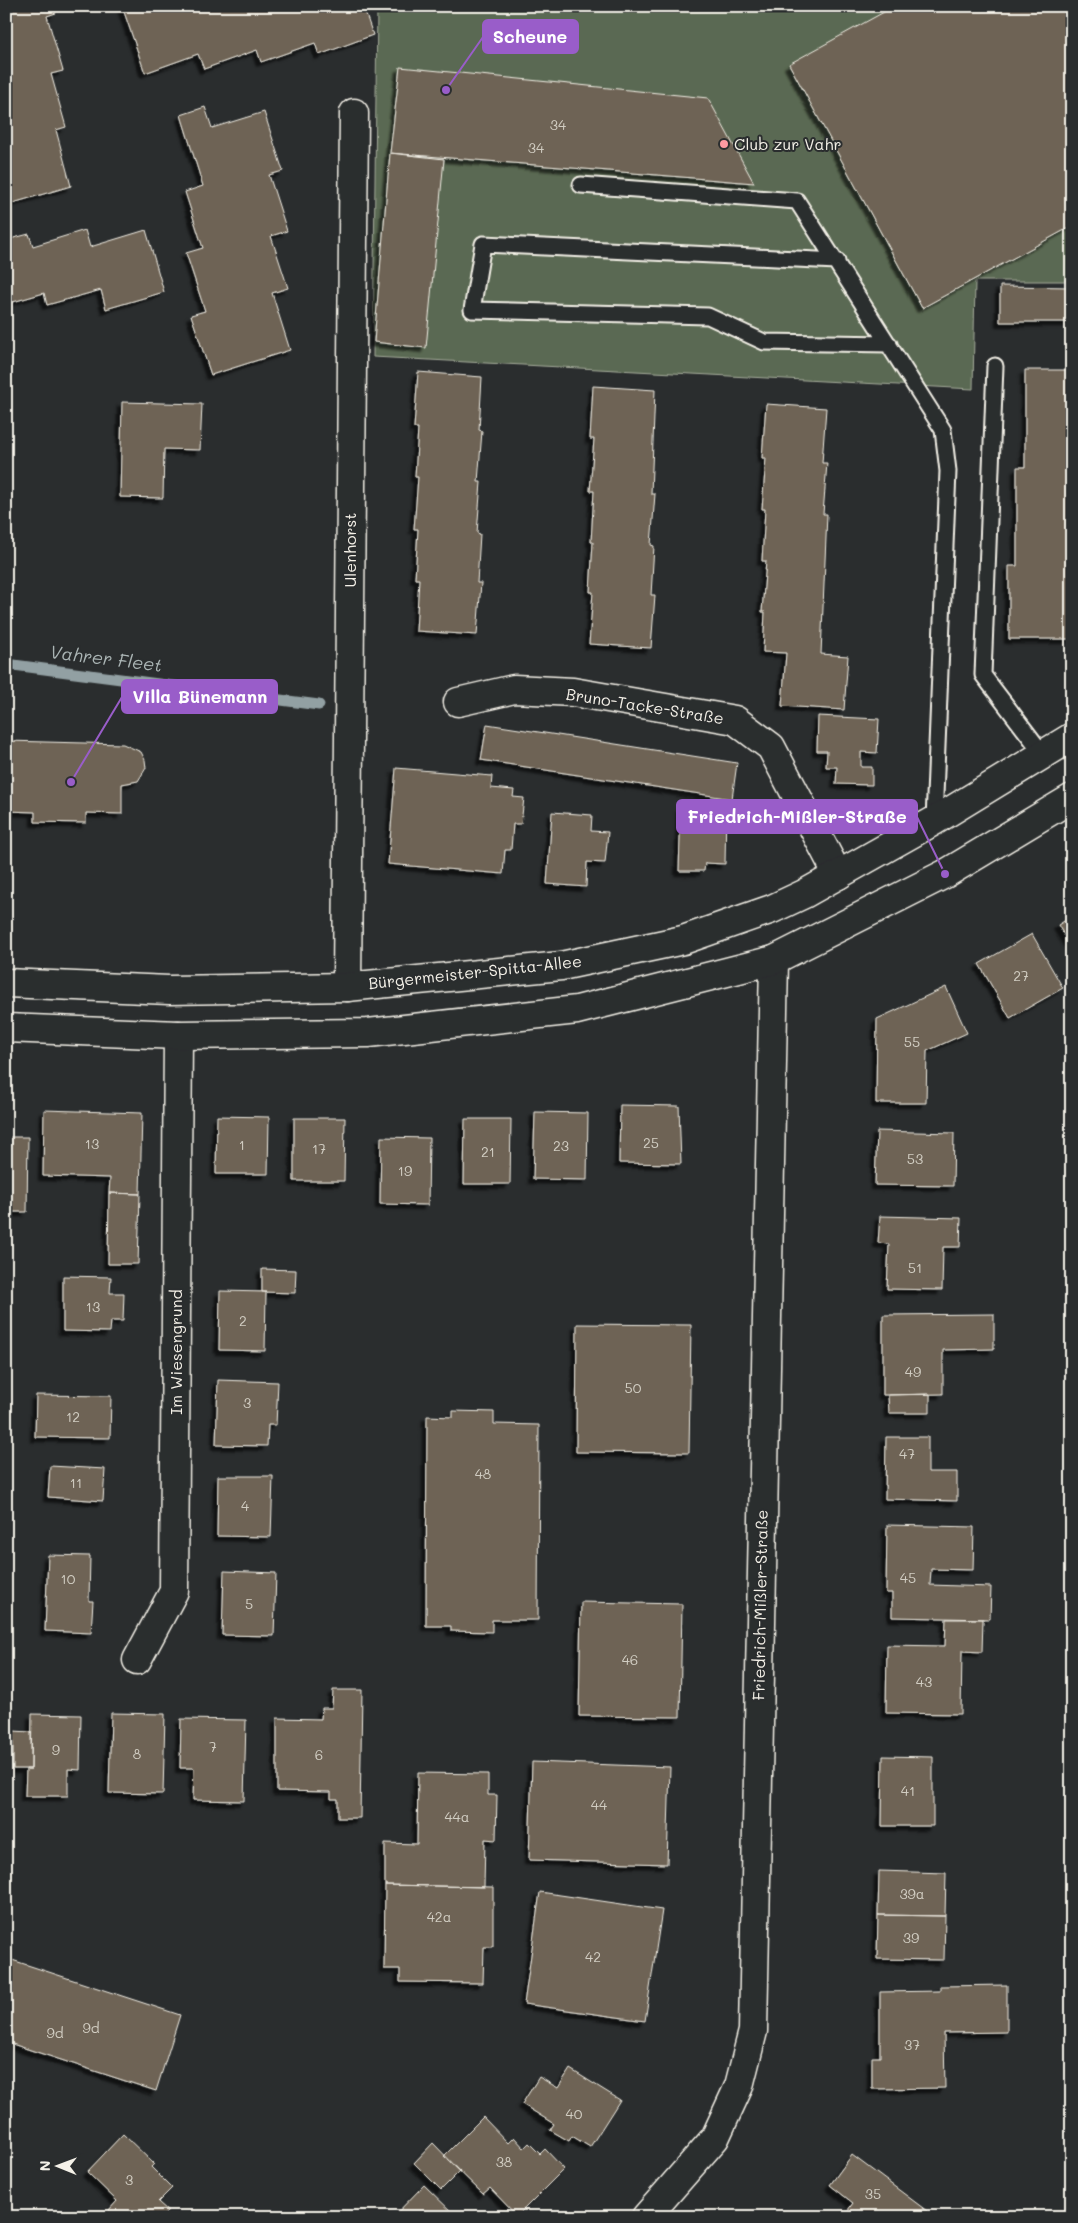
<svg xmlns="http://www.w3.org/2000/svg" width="1078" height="2223" viewBox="0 0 1078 2223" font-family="Mali,sans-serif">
<defs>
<filter id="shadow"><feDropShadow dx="-4.5" dy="4.5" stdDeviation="1" flood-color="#0009"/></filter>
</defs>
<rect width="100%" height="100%" fill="#2a2d2e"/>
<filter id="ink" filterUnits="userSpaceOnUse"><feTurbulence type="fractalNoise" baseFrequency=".02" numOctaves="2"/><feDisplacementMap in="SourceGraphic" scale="10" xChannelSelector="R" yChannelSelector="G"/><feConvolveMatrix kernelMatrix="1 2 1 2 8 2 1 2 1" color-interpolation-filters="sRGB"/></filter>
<g filter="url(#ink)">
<path fill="#5a6952" stroke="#a7ad9d" d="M 377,6 L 1072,6 L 1072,281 L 975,281 L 973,389 L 373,357 Z"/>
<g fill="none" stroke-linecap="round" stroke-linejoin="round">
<path stroke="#92a0a3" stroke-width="11" d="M 6,664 L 319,705"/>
</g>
<path fill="#6e6354" stroke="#f4f1e8" filter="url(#shadow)" d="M 6,6 L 54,6 L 56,13 L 47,16 L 63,71 L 51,74 L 66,127 L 56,130 L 71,186 L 6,205 Z
M 122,6 L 363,6 L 373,35 L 319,55 L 315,43 L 261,62 L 257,50 L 204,69 L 198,54 L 145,73 Z
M 895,6 L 1072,6 L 1072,226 L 922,308 L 789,64 Z
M 400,67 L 708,98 L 754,183 L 390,153 Z
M 205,107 L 212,128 L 264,112 L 283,171 L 269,175 L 287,231 L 271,236 L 288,288 L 272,293 L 290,350 L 211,375 L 191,315 L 205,311 L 186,253 L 203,248 L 185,192 L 203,186 L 181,115 Z
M 390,153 L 444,159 L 426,348 L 374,342 Z
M 85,230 L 90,247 L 146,230 L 164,292 L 106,309 L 101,290 L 47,305 L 44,293 L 6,304 L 6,240 L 29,234 L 33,246 Z
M 1000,286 L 1072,287 L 1072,322 L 1000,322 Z
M 1025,370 L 1072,370 L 1072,639 L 1009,639 L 1009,566 L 1017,566 L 1017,467 L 1025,467 Z
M 418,372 L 482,377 L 479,430 L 482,431 L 478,482 L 481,482 L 477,533 L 480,534 L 477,583 L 481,583 L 477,635 L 416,631 L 419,579 L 415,579 L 418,529 L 414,529 L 418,477 L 415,477 L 418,428 L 414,428 Z
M 593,386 L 655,390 L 651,494 L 655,494 L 651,545 L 654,546 L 651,595 L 655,595 L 651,648 L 589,644 L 593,592 L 590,592 L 593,542 L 591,542 L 594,491 L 590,491 L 594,439 L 590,439 Z
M 122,402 L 202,404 L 200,450 L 164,449 L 163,498 L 120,497 Z
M 766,404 L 826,408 L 822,463 L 827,463 L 823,514 L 827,514 L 821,654 L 848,656 L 844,710 L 782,706 L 786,653 L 763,652 L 765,612 L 762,612 L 766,561 L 762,561 L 765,509 L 762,509 L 766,458 L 762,458 Z
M 818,716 L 879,719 L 877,753 L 861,752 L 861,767 L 872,767 L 872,785 L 836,784 L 837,767 L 826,767 L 827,751 L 817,751 Z
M 487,724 L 737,763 L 732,799 L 481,760 Z
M 6,741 L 123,744 L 141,752 L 145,760 L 146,768 L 138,781 L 122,784 L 122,814 L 86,813 L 86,823 L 35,822 L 35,812 L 6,811 Z
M 396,768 L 492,776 L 491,788 L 514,790 L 513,797 L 524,798 L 521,824 L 513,824 L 511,850 L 505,850 L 503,874 L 388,864 Z
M 681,806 L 726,807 L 725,864 L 705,863 L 704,871 L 679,871 Z
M 552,812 L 592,815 L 591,831 L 608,832 L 605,863 L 587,862 L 586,887 L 547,884 Z
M 1072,916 L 1072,948 L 1058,925 Z
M 1032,934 L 1063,988 L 1010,1018 L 979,964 Z
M 946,987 L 967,1033 L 927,1051 L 926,1103 L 876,1103 L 877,1019 Z
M 620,1105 L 679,1106 L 681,1164 L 619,1163 Z
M 44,1110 L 142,1113 L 140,1194 L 109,1193 L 110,1178 L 43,1176 Z
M 535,1112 L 588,1113 L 587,1180 L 533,1179 Z
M 217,1116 L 269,1117 L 268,1174 L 216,1174 Z
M 294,1118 L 345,1118 L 344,1181 L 294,1181 Z
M 465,1119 L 511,1119 L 510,1184 L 464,1184 Z
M 877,1131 L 954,1133 L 953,1186 L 875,1185 Z
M 8,1137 L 28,1137 L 27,1212 L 7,1212 Z
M 381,1137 L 429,1138 L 428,1205 L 380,1204 Z
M 109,1193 L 140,1194 L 138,1264 L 108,1264 Z
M 880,1216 L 961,1218 L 960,1247 L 943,1247 L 942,1290 L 887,1289 L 889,1244 L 878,1243 Z
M 262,1269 L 296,1270 L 295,1293 L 262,1292 Z
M 63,1276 L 111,1277 L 110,1293 L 124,1293 L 123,1321 L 111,1321 L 110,1332 L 63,1331 Z
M 220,1291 L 266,1292 L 265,1351 L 219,1350 Z
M 994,1314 L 994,1349 L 943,1350 L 943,1394 L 883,1395 L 883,1315 Z
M 577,1324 L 691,1325 L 689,1453 L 576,1452 Z
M 218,1380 L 278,1382 L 276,1425 L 268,1425 L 267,1446 L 216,1445 Z
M 930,1394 L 930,1413 L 889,1413 L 888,1395 Z
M 36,1395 L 111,1396 L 110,1438 L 35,1437 Z
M 453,1411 L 494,1412 L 494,1424 L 539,1425 L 538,1620 L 492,1620 L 492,1632 L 451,1631 L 451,1626 L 426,1626 L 427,1416 L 453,1417 Z
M 886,1437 L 928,1437 L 928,1472 L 957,1472 L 957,1501 L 885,1499 Z
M 50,1466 L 105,1469 L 103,1501 L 48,1497 Z
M 218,1476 L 273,1476 L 271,1537 L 217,1536 Z
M 887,1525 L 974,1527 L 973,1570 L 931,1569 L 930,1585 L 991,1587 L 990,1619 L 892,1617 L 892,1593 L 886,1593 Z
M 48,1555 L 90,1556 L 89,1601 L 93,1601 L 91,1633 L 45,1631 Z
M 224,1571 L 276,1573 L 274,1636 L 222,1635 Z
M 581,1602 L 682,1604 L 680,1717 L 579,1716 Z
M 946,1619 L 983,1619 L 982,1652 L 962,1651 L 961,1714 L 886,1713 L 887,1645 L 945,1646 Z
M 333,1690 L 362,1690 L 360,1818 L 338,1818 L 338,1799 L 331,1799 L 331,1792 L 277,1791 L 277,1718 L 321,1719 L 322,1708 L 332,1708 Z
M 111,1713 L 165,1714 L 163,1794 L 109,1793 Z
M 32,1714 L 81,1715 L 80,1770 L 68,1769 L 68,1796 L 25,1796 L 26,1769 L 31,1769 Z
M 181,1719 L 246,1720 L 244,1801 L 193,1800 L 194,1768 L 180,1768 Z
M 13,1731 L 31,1732 L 31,1769 L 13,1769 Z
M 883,1756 L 933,1757 L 933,1826 L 882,1826 Z
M 532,1762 L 670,1767 L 667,1864 L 529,1860 Z
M 418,1773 L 488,1774 L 488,1795 L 497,1795 L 496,1840 L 485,1839 L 484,1887 L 385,1885 L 385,1843 L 417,1844 Z
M 879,1871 L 946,1873 L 945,1916 L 878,1915 Z
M 385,1885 L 493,1887 L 493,1947 L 484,1947 L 483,1983 L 400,1982 L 400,1969 L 384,1969 Z
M 540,1892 L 662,1910 L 645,2021 L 524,2004 Z
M 878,1915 L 945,1916 L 944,1960 L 877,1959 Z
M 6,1958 L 180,2015 L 156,2091 L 6,2042 Z
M 1007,1985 L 1007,2032 L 944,2033 L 945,2088 L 872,2089 L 872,2057 L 880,2057 L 880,1992 L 940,1991 L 940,1986 Z
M 570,2069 L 620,2100 L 590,2147 L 572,2136 L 569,2141 L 550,2130 L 554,2124 L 522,2104 L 539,2077 L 558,2088 Z
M 483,2117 L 508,2143 L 514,2137 L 524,2148 L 529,2143 L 540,2154 L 545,2149 L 564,2169 L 517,2216 L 490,2188 L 483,2194 L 444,2156 Z
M 123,2134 L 154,2164 L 151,2167 L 172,2188 L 158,2202 L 168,2211 L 162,2217 L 116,2217 L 109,2210 L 117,2201 L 87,2172 Z
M 433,2143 L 460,2171 L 441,2190 L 414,2163 Z
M 852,2155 L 927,2211 L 923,2217 L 843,2217 L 853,2203 L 830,2185 Z
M 424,2185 L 457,2217 L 393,2217 Z"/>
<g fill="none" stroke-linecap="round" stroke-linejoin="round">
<defs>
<path id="lane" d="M 581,185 L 797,201 L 943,430 L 948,471 L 934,821
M 837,261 L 483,244 L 472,310 L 708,316 L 764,342 L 889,344
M 995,366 L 983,675 L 1043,754"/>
<path id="street" d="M 458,702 L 514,689 L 573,692 L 735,720 L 771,747 L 838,875
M 347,987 L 354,113
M 137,1660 L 174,1591 L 178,1035
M 646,2217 L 715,2138 L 739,2086 L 753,2031 L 774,960"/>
<path id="secondary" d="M 6,983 L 169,990 L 347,987 L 561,966 L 683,940 L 772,909 L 804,894 L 934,821 L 1072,737
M 6,1028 L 178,1035 L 368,1033 L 577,1010 L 774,960 L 945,874 L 1072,798"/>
</defs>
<use href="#lane" stroke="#f4f1e8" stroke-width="19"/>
<use href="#street" stroke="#f4f1e8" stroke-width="31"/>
<use href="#secondary" stroke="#f4f1e8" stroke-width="31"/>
<use href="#lane" stroke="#2a2d2e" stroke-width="15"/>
<use href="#street" stroke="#2a2d2e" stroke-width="28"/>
<use href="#secondary" stroke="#2a2d2e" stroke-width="28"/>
</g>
</g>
<circle fill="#ff9aa2" stroke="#2a2d2e" stroke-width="2" cx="724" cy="144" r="5"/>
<g text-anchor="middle" stroke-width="4" stroke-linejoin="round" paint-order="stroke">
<g font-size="14" fill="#d2cec3">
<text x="558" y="130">34</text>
<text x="536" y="153">34</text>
<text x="1021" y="981">27</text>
<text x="912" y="1047">55</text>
<text x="651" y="1148">25</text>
<text x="92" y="1149">13</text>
<text x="242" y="1150">1</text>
<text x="561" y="1151">23</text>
<text x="319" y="1154">17</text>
<text x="488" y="1157">21</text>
<text x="915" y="1164">53</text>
<text x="405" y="1176">19</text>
<text x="915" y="1273">51</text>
<text x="93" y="1312">13</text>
<text x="243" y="1326">2</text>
<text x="913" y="1377">49</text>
<text x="633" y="1393">50</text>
<text x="247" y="1408">3</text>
<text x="73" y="1422">12</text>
<text x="907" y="1459">47</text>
<text x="483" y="1479">48</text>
<text x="76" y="1488">11</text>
<text x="245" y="1511">4</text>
<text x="908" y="1583">45</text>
<text x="68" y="1584">10</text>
<text x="249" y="1609">5</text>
<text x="630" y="1665">46</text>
<text x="924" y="1687">43</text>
<text x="213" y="1752">7</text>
<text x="56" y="1755">9</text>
<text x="137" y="1759">8</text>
<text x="319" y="1760">6</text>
<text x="908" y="1796">41</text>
<text x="599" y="1810">44</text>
<text x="457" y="1822">44a</text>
<text x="912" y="1899">39a</text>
<text x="439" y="1922">42a</text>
<text x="911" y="1943">39</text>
<text x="593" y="1962">42</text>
<text x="91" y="2033">9d</text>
<text x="55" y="2038">9d</text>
<text x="912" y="2050">37</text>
<text x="574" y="2119">40</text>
<text x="504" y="2167">38</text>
<text x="129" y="2185">3</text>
<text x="873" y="2199">35</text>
</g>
<g font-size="16" fill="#f4f1e8" stroke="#2a2d2e" text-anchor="start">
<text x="734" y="150">Club zur Vahr</text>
</g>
<g font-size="16" fill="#f4f1e8" stroke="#2a2d2e">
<text transform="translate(350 550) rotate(-90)" y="6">Ulenhorst</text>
<text transform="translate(645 706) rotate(9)" y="6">Bruno-Tacke-Straße</text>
<text transform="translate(475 972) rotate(-6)" y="6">Bürgermeister-Spitta-Allee</text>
<text transform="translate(176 1352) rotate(-90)" y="6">Im Wiesengrund</text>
<text transform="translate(760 1605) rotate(-89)" y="6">Friedrich-Mißler-Straße</text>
</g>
<g font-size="18" font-style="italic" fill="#aab4b4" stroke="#2a2d2e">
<text transform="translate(106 659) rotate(7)" y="6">Vahrer Fleet</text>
</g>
</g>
<path fill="none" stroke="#995dc9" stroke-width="2" d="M446 90L483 37M71 782L122 697M945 874L917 817"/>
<g fill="#995dc9" stroke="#2a2d2e" stroke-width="2">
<circle cx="446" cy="90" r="5"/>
<circle cx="71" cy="782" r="5"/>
<circle cx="945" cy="874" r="5"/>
</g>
<g fill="#995dc9" stroke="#995dc9" stroke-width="2">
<rect x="483" y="20" width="95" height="33" rx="5"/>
<rect x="122" y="680" width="155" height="33" rx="5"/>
<rect x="677" y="800" width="240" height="33" rx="5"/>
</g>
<g font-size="18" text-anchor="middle" font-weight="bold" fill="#fff">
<text x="530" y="43">Scheune</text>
<text x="200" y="703">Villa Bünemann</text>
<text x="797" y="823">Friedrich-Mißler-Straße</text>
</g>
<rect width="1078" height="2223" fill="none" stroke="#2a2d2e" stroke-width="25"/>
<rect x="12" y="12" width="1053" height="2198" fill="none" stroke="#f4f1e8" stroke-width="2" filter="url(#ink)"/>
<g transform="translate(58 2166) rotate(271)" stroke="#2a2d2e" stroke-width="4" paint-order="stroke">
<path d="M0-4L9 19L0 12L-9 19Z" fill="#f4f1e8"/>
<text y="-8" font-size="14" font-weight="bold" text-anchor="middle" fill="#f4f1e8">N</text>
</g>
</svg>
